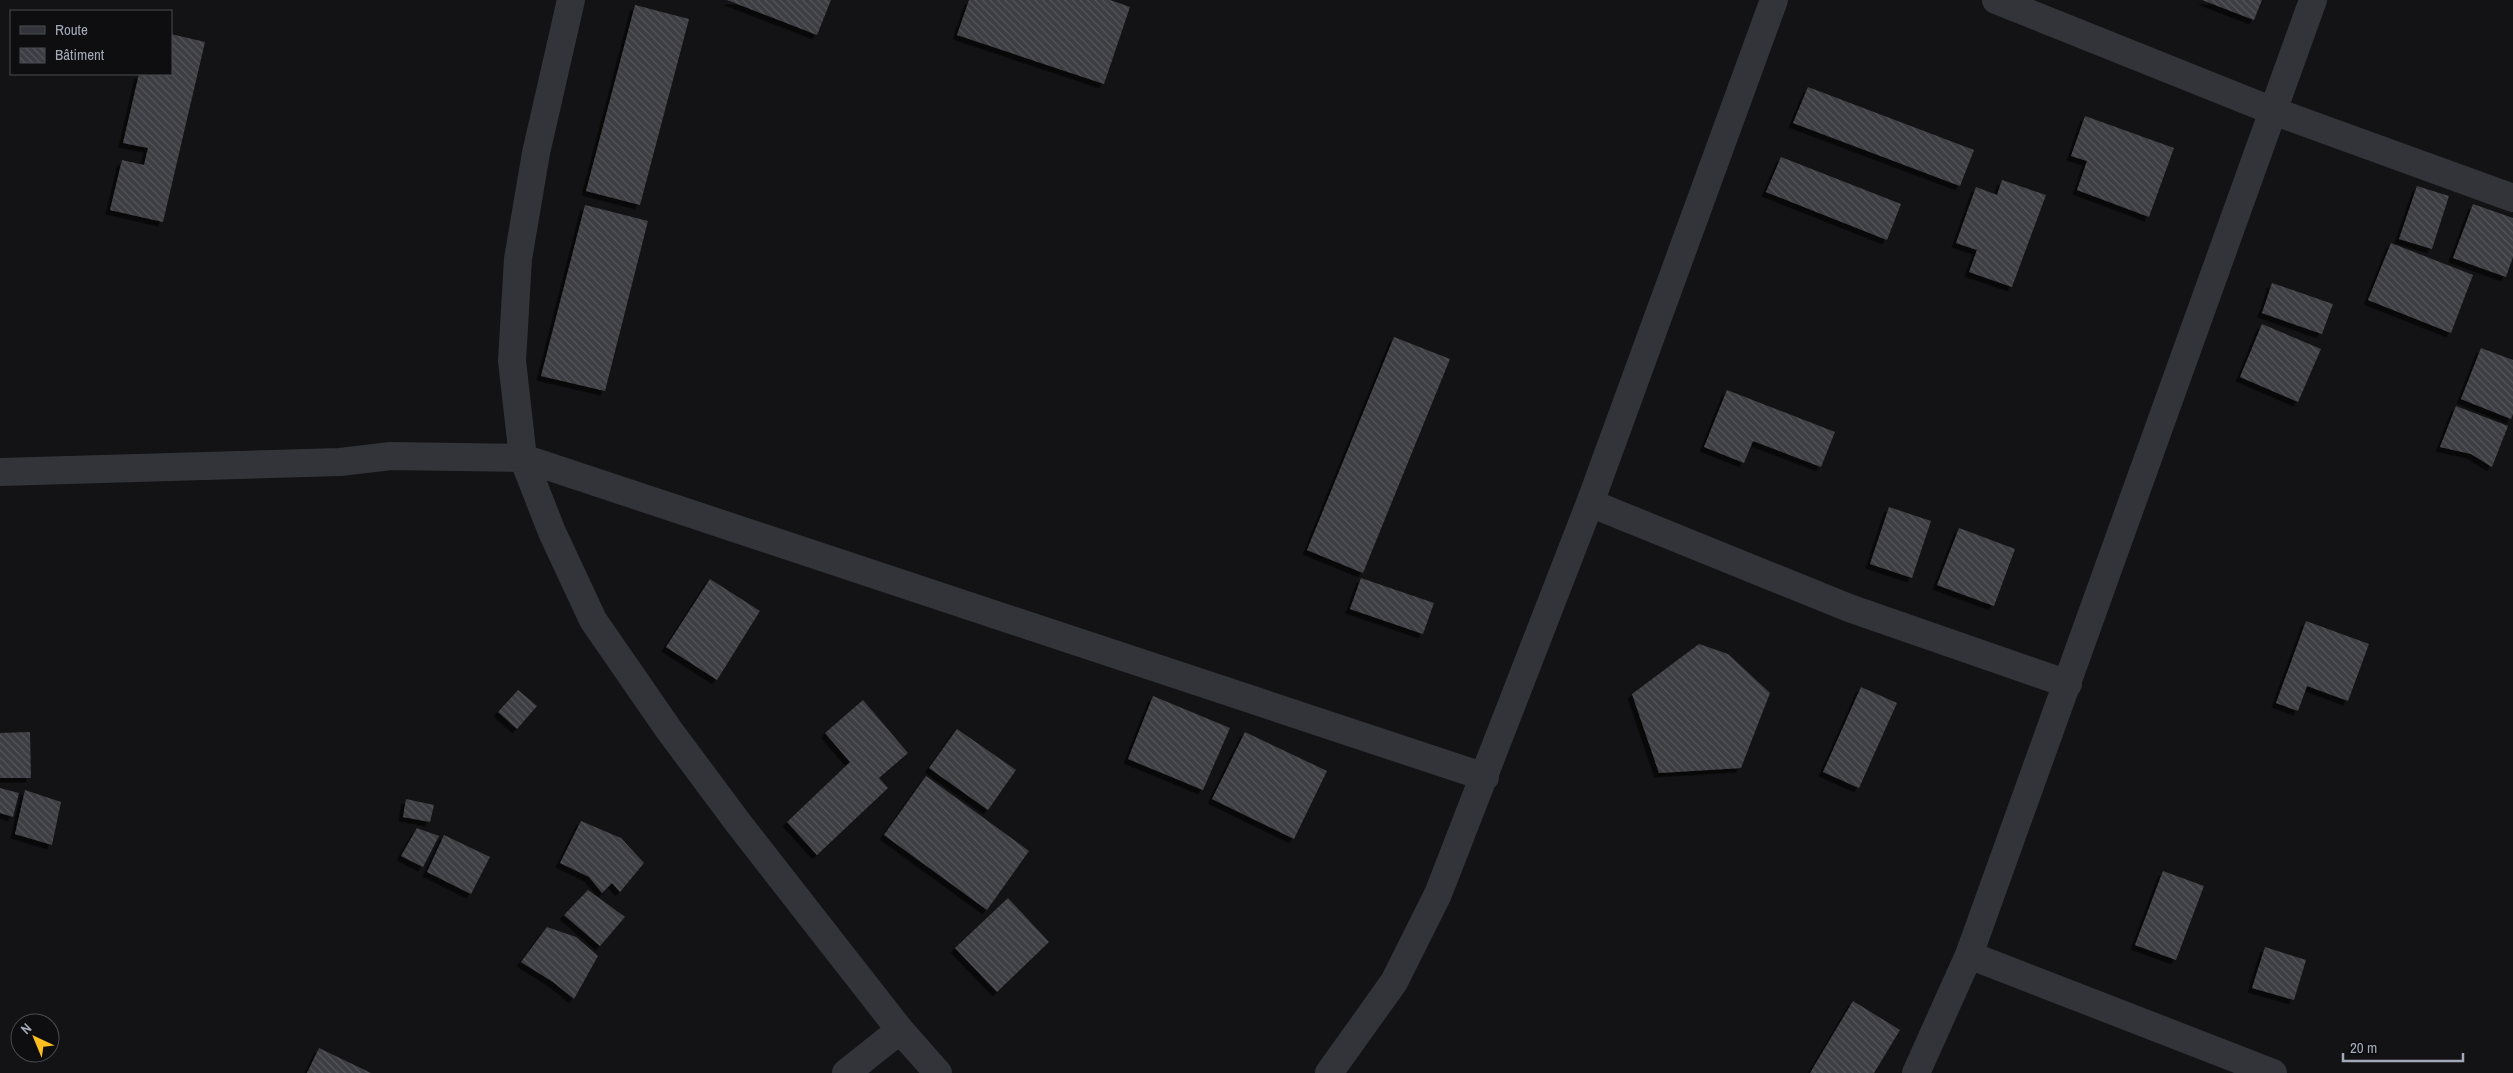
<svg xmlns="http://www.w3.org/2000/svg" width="2513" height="1073" viewBox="0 0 2513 1073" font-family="'Archivo Narrow',sans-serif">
<defs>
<pattern id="building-back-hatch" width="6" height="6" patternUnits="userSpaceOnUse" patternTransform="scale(1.25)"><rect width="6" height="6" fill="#3c3d42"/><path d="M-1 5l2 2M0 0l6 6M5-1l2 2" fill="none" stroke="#55565b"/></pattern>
<filter id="shadow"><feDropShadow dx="-4.5" dy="4.5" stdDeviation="0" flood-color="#0009"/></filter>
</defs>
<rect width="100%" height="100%" fill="#131315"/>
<path fill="url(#building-back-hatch)" filter="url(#shadow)" d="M 727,0 L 831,0 L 817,35 Z
M 969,0 L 1110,0 L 1130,7 L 1104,84 L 957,35 Z
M 2202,0 L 2262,0 L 2254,20 Z
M 635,5 L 689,19 L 640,205 L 586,191 Z
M 171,34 L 205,42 L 163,222 L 110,210 L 122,160 L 144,165 L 148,148 L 123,143 L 139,74 L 171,74 Z
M 1808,87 L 1974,150 L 1960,186 L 1793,123 Z
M 2085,116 L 2174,148 L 2149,217 L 2077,190 L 2087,161 L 2071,156 Z
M 1781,157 L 1901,204 L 1887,240 L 1766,192 Z
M 2002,180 L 2046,195 L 2012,287 L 1969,272 L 1977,250 L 1956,243 L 1976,187 L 1997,195 Z
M 2417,186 L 2449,196 L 2432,249 L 2399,239 Z
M 2473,204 L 2513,218 L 2513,257 L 2506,277 L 2453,258 Z
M 585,205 L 648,221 L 605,391 L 541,376 Z
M 2391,243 L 2473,275 L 2451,333 L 2368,300 Z
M 2272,283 L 2333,304 L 2322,334 L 2262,313 Z
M 2262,324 L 2321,349 L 2298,402 L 2240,377 Z
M 1394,337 L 1450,359 L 1363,573 L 1307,550 Z
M 2481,348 L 2513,360 L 2513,414 L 2511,419 L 2461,399 Z
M 1727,390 L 1835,432 L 1821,467 L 1753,441 L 1744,463 L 1704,447 Z
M 2456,406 L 2508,426 L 2492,467 L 2471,454 L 2440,447 Z
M 1889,507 L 1931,521 L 1912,578 L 1870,564 Z
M 1959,528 L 2015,549 L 1994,606 L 1937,585 Z
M 1361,578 L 1434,603 L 1423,634 L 1350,609 Z
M 710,579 L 760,611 L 717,680 L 666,647 Z
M 2306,621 L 2369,644 L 2348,701 L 2307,686 L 2298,711 L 2276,703 Z
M 1699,644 L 1728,654 L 1770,693 L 1741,768 L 1659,773 L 1632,694 Z
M 1861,687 L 1897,703 L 1859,788 L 1823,772 Z
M 518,690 L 537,706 L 517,729 L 498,712 Z
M 1153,696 L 1230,728 L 1203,790 L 1128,759 Z
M 863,700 L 908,753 L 879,778 L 888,788 L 817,855 L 787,822 L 850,762 L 825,733 Z
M 957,729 L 1016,770 L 988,810 L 929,768 Z
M 30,732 L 31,778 L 0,778 L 0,733 Z
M 1245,732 L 1327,771 L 1294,839 L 1212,799 Z
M 926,776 L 1029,851 L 987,910 L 884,835 Z
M 0,788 L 19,793 L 13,817 L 0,813 Z
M 25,790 L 61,802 L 52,845 L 15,834 Z
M 406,799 L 434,805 L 430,822 L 403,817 Z
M 581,821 L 621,838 L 644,863 L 620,892 L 612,883 L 602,893 L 589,877 L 560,863 Z
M 417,828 L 439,836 L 423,867 L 401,856 Z
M 444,835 L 490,857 L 471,894 L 427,872 Z
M 2163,871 L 2204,886 L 2176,960 L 2135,945 Z
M 588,890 L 625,917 L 600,946 L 564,915 Z
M 1008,898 L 1049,942 L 997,992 L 955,948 Z
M 547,927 L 576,937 L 598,956 L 574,999 L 553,982 L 521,962 Z
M 2265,947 L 2306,960 L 2294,1000 L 2252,988 Z
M 1853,1001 L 1900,1030 L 1874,1073 L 1810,1073 Z
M 319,1048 L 371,1073 L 307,1073 Z"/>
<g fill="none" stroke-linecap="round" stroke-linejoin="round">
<path stroke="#33343a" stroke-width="28" d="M 571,0 L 536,153 L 518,259 L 512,361 L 523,458 L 552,532 L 593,620 L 669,730 L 739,824 L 900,1030 L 938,1073
M 1996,0 L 2273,111 L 2513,198
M 0,472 L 340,462 L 391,456 L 523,458 L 1485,777
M 1590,503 L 1849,608 L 2068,684
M 1969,955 L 2273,1073
M 846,1073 L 900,1030
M 1329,1073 L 1394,982 L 1438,894 L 1590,503 L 1774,0
M 1916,1073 L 1969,955 L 2313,0"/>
</g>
<rect x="10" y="10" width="162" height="65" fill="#0e0e10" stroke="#4a4c52"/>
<rect x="20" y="26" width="25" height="8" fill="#33343a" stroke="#4a4c52"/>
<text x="55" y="35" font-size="15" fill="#a3a8b6">Route</text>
<rect x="20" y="48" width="25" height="15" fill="url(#building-back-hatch)" stroke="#4a4c52"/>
<text x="55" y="60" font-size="15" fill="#a3a8b6">Bâtiment</text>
<g transform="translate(35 1038) rotate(316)"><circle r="24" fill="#0e0e10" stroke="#4a4c52"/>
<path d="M0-4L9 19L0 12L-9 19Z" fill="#ffbe20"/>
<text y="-8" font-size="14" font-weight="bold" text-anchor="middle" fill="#a3a8b6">N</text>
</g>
<path d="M2343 1053v8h120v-8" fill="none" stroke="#a3a8b6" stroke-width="2.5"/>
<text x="2350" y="1053" font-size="15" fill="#a3a8b6" stroke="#0e0e10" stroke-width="4" paint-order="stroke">20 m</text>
</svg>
